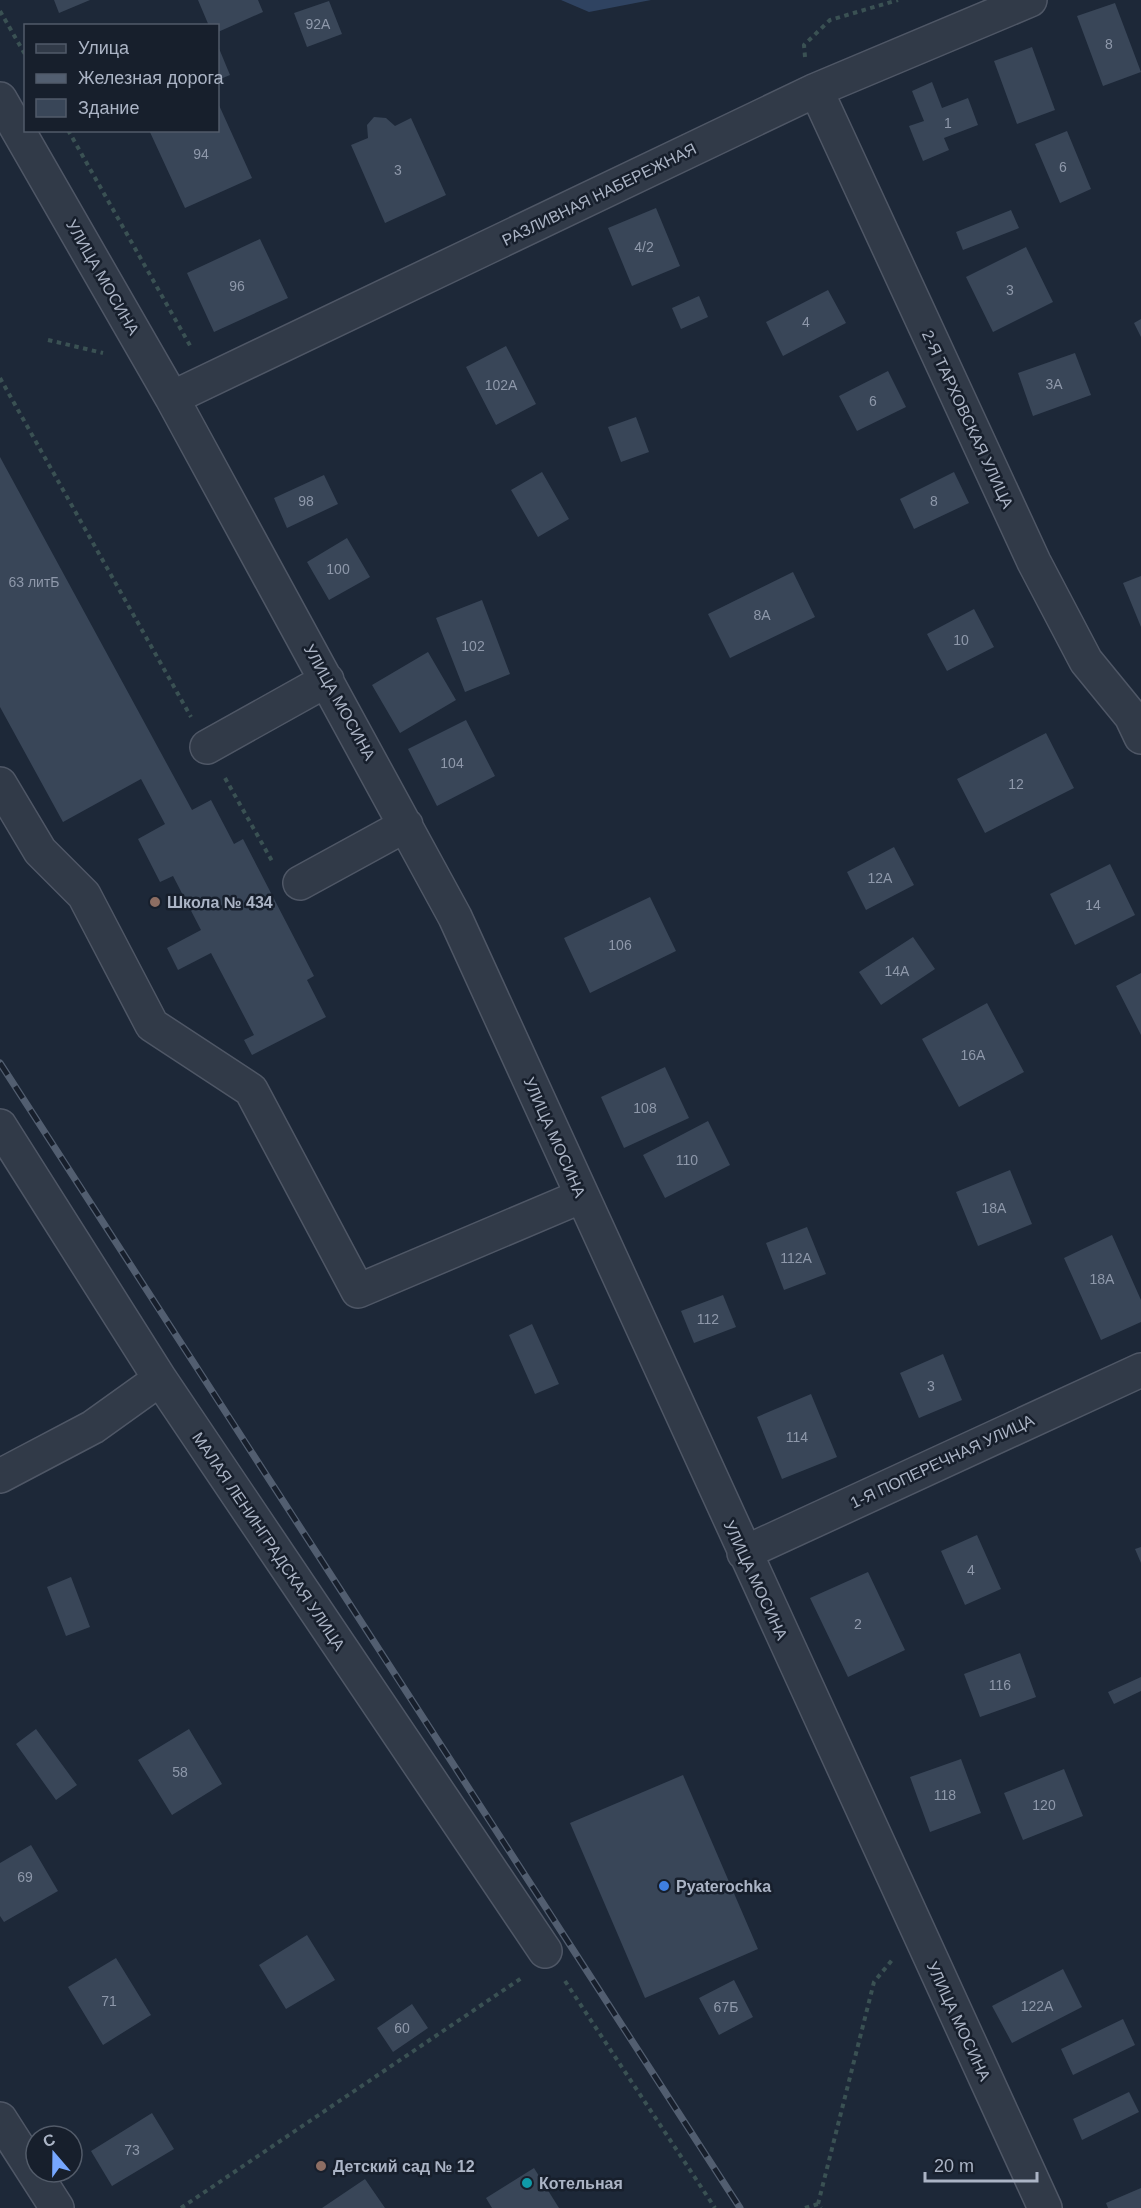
<svg xmlns="http://www.w3.org/2000/svg" width="1141" height="2208" viewBox="0 0 1141 2208" font-family="Helvetica,sans-serif">
<rect width="100%" height="100%" fill="#1d2838"/>
<path fill="#2f4361" d="M 561,0 L 651,0 L 589,12 Z"/>
<path fill="#394658" d="M 54,0 L 90,0 L 59,13 Z
M 198,0 L 258,0 L 263,12 L 218,32 L 218,26 L 209,26 Z
M 329,1 L 342,34 L 307,47 L 294,13 Z
M 1115,3 L 1141,72 L 1103,86 L 1077,16 Z
M 218,46 L 230,75 L 218,80 Z
M 1032,47 L 1055,110 L 1017,124 L 994,61 Z
M 932,82 L 942,108 L 968,98 L 978,125 L 944,138 L 949,150 L 923,161 L 909,126 L 924,121 L 912,91 Z
M 218,103 L 252,178 L 185,208 L 149,130 L 218,130 Z
M 374,117 L 386,118 L 395,126 L 411,118 L 446,195 L 385,223 L 351,145 L 368,138 L 367,125 Z
M 1067,131 L 1091,189 L 1060,203 L 1035,144 Z
M 656,208 L 680,266 L 632,286 L 608,228 Z
M 1011,210 L 1019,228 L 963,250 L 956,232 Z
M 260,239 L 288,298 L 214,332 L 187,273 Z
M 1026,247 L 1053,302 L 993,332 L 966,277 Z
M 828,290 L 846,323 L 783,356 L 766,322 Z
M 699,296 L 708,317 L 681,329 L 672,308 Z
M 1141,319 L 1141,337 L 1134,323 Z
M 506,346 L 536,404 L 496,425 L 466,367 Z
M 1075,353 L 1091,395 L 1033,416 L 1018,373 Z
M 888,371 L 906,407 L 857,431 L 839,396 Z
M 636,417 L 649,452 L 621,462 L 608,427 Z
M 0,457 L 192,810 L 211,800 L 234,844 L 243,839 L 314,976 L 307,980 L 326,1017 L 252,1055 L 244,1040 L 254,1035 L 211,953 L 178,970 L 167,948 L 201,930 L 173,876 L 160,882 L 138,839 L 165,824 L 141,779 L 63,822 L 0,707 Z
M 542,472 L 569,519 L 538,537 L 511,490 Z
M 954,472 L 969,503 L 914,529 L 900,499 Z
M 324,475 L 338,504 L 287,528 L 274,498 Z
M 347,538 L 370,577 L 329,600 L 307,562 Z
M 793,572 L 815,617 L 730,658 L 708,614 Z
M 1141,576 L 1141,627 L 1123,583 Z
M 482,600 L 510,674 L 465,692 L 436,618 Z
M 974,609 L 994,647 L 947,671 L 927,634 Z
M 428,652 L 456,700 L 400,733 L 372,685 Z
M 466,720 L 495,776 L 437,806 L 408,749 Z
M 1046,733 L 1074,788 L 985,833 L 957,779 Z
M 894,847 L 914,885 L 866,910 L 847,872 Z
M 1110,864 L 1135,915 L 1075,945 L 1050,894 Z
M 650,897 L 676,951 L 590,993 L 564,938 Z
M 913,937 L 935,969 L 881,1005 L 859,972 Z
M 1141,973 L 1141,1035 L 1116,986 Z
M 987,1003 L 1024,1072 L 959,1107 L 922,1039 Z
M 665,1067 L 689,1118 L 624,1148 L 601,1097 Z
M 708,1121 L 730,1165 L 665,1198 L 643,1155 Z
M 1010,1170 L 1032,1224 L 978,1246 L 956,1192 Z
M 807,1227 L 826,1274 L 784,1290 L 766,1243 Z
M 1112,1235 L 1141,1300 L 1141,1322 L 1101,1340 L 1064,1258 Z
M 723,1295 L 736,1327 L 694,1343 L 681,1311 Z
M 532,1324 L 559,1384 L 535,1394 L 509,1335 Z
M 943,1354 L 962,1400 L 919,1418 L 900,1373 Z
M 811,1394 L 837,1457 L 782,1479 L 757,1417 Z
M 977,1535 L 1001,1589 L 965,1605 L 941,1551 Z
M 1141,1547 L 1141,1563 L 1135,1549 Z
M 868,1572 L 905,1650 L 848,1677 L 810,1598 Z
M 71,1577 L 90,1627 L 66,1636 L 47,1587 Z
M 1020,1653 L 1036,1697 L 980,1717 L 964,1674 Z
M 1141,1677 L 1141,1691 L 1114,1704 L 1108,1692 Z
M 36,1729 L 77,1785 L 56,1800 L 16,1744 Z
M 189,1729 L 222,1784 L 172,1815 L 138,1760 Z
M 961,1759 L 981,1813 L 930,1832 L 910,1777 Z
M 1064,1769 L 1083,1816 L 1023,1840 L 1004,1793 Z
M 683,1775 L 758,1949 L 645,1998 L 570,1823 Z
M 31,1845 L 58,1891 L 4,1922 L 0,1916 L 0,1863 Z
M 307,1935 L 335,1980 L 286,2009 L 259,1965 Z
M 116,1958 L 151,2015 L 103,2045 L 68,1987 Z
M 1063,1969 L 1082,2007 L 1012,2043 L 992,2006 Z
M 734,1980 L 753,2017 L 719,2035 L 699,1998 Z
M 412,2004 L 428,2028 L 393,2052 L 377,2028 Z
M 1123,2019 L 1135,2045 L 1073,2075 L 1061,2049 Z
M 1129,2092 L 1139,2112 L 1082,2140 L 1073,2119 Z
M 152,2113 L 174,2149 L 112,2186 L 91,2151 Z
M 534,2168 L 559,2208 L 492,2208 L 486,2198 Z
M 365,2179 L 385,2208 L 322,2208 Z
M 1141,2188 L 1141,2208 L 1108,2208 L 1106,2203 Z"/>
<g fill="none" stroke-linecap="round" stroke-linejoin="round">
<defs>
<path id="minor" d="M 816,90 L 1034,562 L 1086,661 L 1131,716 L 1141,737
M 0,99 L 172,398 L 455,917 L 1045,2208
M 172,398 L 816,90 L 1030,0
M 207,747 L 327,680
M 0,784 L 40,851 L 84,895 L 152,1025 L 251,1090 L 358,1291 L 582,1196
M 300,883 L 406,825
M 0,1126 L 160,1379 L 545,1951
M 0,1476 L 93,1427 L 160,1379
M 744,1553 L 1141,1370
M 0,2119 L 57,2208"/>
</defs>
<use href="#minor" stroke="#4f5766" stroke-width="36"/>
<path stroke="#3a5153" stroke-width="4" stroke-dasharray="4.5 4.5" stroke-linecap="butt" d="M 0,11 L 26,56
M 805,57 L 804,45 L 830,20 L 898,0
M 68,130 L 192,349
M 48,340 L 103,353
M 0,378 L 191,717
M 225,778 L 272,861
M 565,1981 L 715,2208
M 818,2204 L 874,1982 L 892,1960
M 181,2208 L 523,1977
M 805,2208 L 818,2204 L 821,2208"/>
<use href="#minor" stroke="#313a48" stroke-width="33"/>
<defs>
<path id="rail" d="M 0,1063 L 740,2208"/>
</defs>
<use href="#rail" stroke="#525e70" stroke-width="7"/>
<use href="#rail" stroke="#171f2c" stroke-width="4.5" stroke-dasharray="14" stroke-linecap="butt"/>
</g>
<g fill="#8d6e63" stroke="#171f2c" stroke-width="2">
<circle cx="155" cy="902" r="6"/>
<circle cx="321" cy="2166" r="6"/>
</g>
<circle fill="#3f7fe0" stroke="#171f2c" stroke-width="2" cx="664" cy="1886" r="6"/>
<circle fill="#0f9aa8" stroke="#171f2c" stroke-width="2" cx="527" cy="2183" r="6"/>
<g text-anchor="middle" stroke-width="5" stroke-linejoin="round" paint-order="stroke">
<g font-size="14" fill="#8e98aa">
<text x="318" y="29">92А</text>
<text x="1109" y="49">8</text>
<text x="948" y="128">1</text>
<text x="201" y="159">94</text>
<text x="1063" y="172">6</text>
<text x="398" y="175">3</text>
<text x="644" y="252">4/2</text>
<text x="237" y="291">96</text>
<text x="1010" y="295">3</text>
<text x="806" y="327">4</text>
<text x="1054" y="389">3А</text>
<text x="501" y="390">102А</text>
<text x="873" y="406">6</text>
<text x="306" y="506">98</text>
<text x="934" y="506">8</text>
<text x="338" y="574">100</text>
<text x="34" y="587">63 литБ</text>
<text x="762" y="620">8А</text>
<text x="961" y="645">10</text>
<text x="473" y="651">102</text>
<text x="452" y="768">104</text>
<text x="1016" y="789">12</text>
<text x="880" y="883">12А</text>
<text x="1093" y="910">14</text>
<text x="620" y="950">106</text>
<text x="897" y="976">14А</text>
<text x="973" y="1060">16А</text>
<text x="645" y="1113">108</text>
<text x="687" y="1165">110</text>
<text x="994" y="1213">18А</text>
<text x="796" y="1263">112А</text>
<text x="1102" y="1284">18А</text>
<text x="708" y="1324">112</text>
<text x="931" y="1391">3</text>
<text x="797" y="1442">114</text>
<text x="971" y="1575">4</text>
<text x="858" y="1629">2</text>
<text x="1000" y="1690">116</text>
<text x="180" y="1777">58</text>
<text x="945" y="1800">118</text>
<text x="1044" y="1810">120</text>
<text x="25" y="1882">69</text>
<text x="109" y="2006">71</text>
<text x="1037" y="2011">122А</text>
<text x="726" y="2012">67Б</text>
<text x="402" y="2033">60</text>
<text x="132" y="2155">73</text>
</g>
<g font-size="16" fill="#abb4c5" stroke="#171f2c">
<text transform="translate(599 194) rotate(-26)" y="6">РАЗЛИВНАЯ НАБЕРЕЖНАЯ</text>
<text transform="translate(103 277) rotate(60)" y="6">УЛИЦА МОСИНА</text>
<text transform="translate(968 419) rotate(65)" y="6">2-Я ТАРХОВСКАЯ УЛИЦА</text>
<text transform="translate(340 702) rotate(61)" y="6">УЛИЦА МОСИНА</text>
<text transform="translate(555 1137) rotate(66)" y="6">УЛИЦА МОСИНА</text>
<text transform="translate(942 1461) rotate(-25)" y="6">1-Я ПОПЕРЕЧНАЯ УЛИЦА</text>
<text transform="translate(269 1541) rotate(56)" y="6">МАЛАЯ ЛЕНИНГРАДСКАЯ УЛИЦА</text>
<text transform="translate(756 1580) rotate(65)" y="6">УЛИЦА МОСИНА</text>
<text transform="translate(959 2021) rotate(65)" y="6">УЛИЦА МОСИНА</text>
</g>
<g font-size="16" font-weight="bold" fill="#abb4c5" stroke="#171f2c" text-anchor="start">
<text x="167" y="908">Школа № 434</text>
<text x="676" y="1892">Pyaterochka</text>
<text x="333" y="2172">Детский сад № 12</text>
<text x="539" y="2189">Котельная</text>
</g>
</g>
<rect x="24" y="24" width="195" height="108" fill="#171f2c" stroke="#525b69" stroke-width="1.5"/>
<rect x="36" y="44" width="30" height="9" fill="#313a48" stroke="#525b69" stroke-width="1.5"/>
<text x="78" y="54" font-size="18" fill="#abb4c5">Улица</text>
<rect x="36" y="74" width="30" height="9" fill="#525e70" stroke="#525b69" stroke-width="1.5"/>
<text x="78" y="84" font-size="18" fill="#abb4c5">Железная дорога</text>
<rect x="36" y="99" width="30" height="18" fill="#394658" stroke="#525b69" stroke-width="1.5"/>
<text x="78" y="114" font-size="18" fill="#abb4c5">Здание</text>
<g transform="translate(54 2154) rotate(340)"><circle r="28" fill="#171f2c" stroke="#525b69" stroke-width="1.5"/>
<path d="M0-4.5L10 22L0 15L-10 22Z" fill="#76a7ff"/>
<text y="-9" font-size="16" font-weight="bold" text-anchor="middle" fill="#abb4c5">С</text>
</g>
<path d="M925 2172v9h112v-9" fill="none" stroke="#abb4c5" stroke-width="3"/>
<text x="934" y="2172" font-size="18" fill="#abb4c5" stroke="#171f2c" stroke-width="4.5" paint-order="stroke">20 m</text>
</svg>
